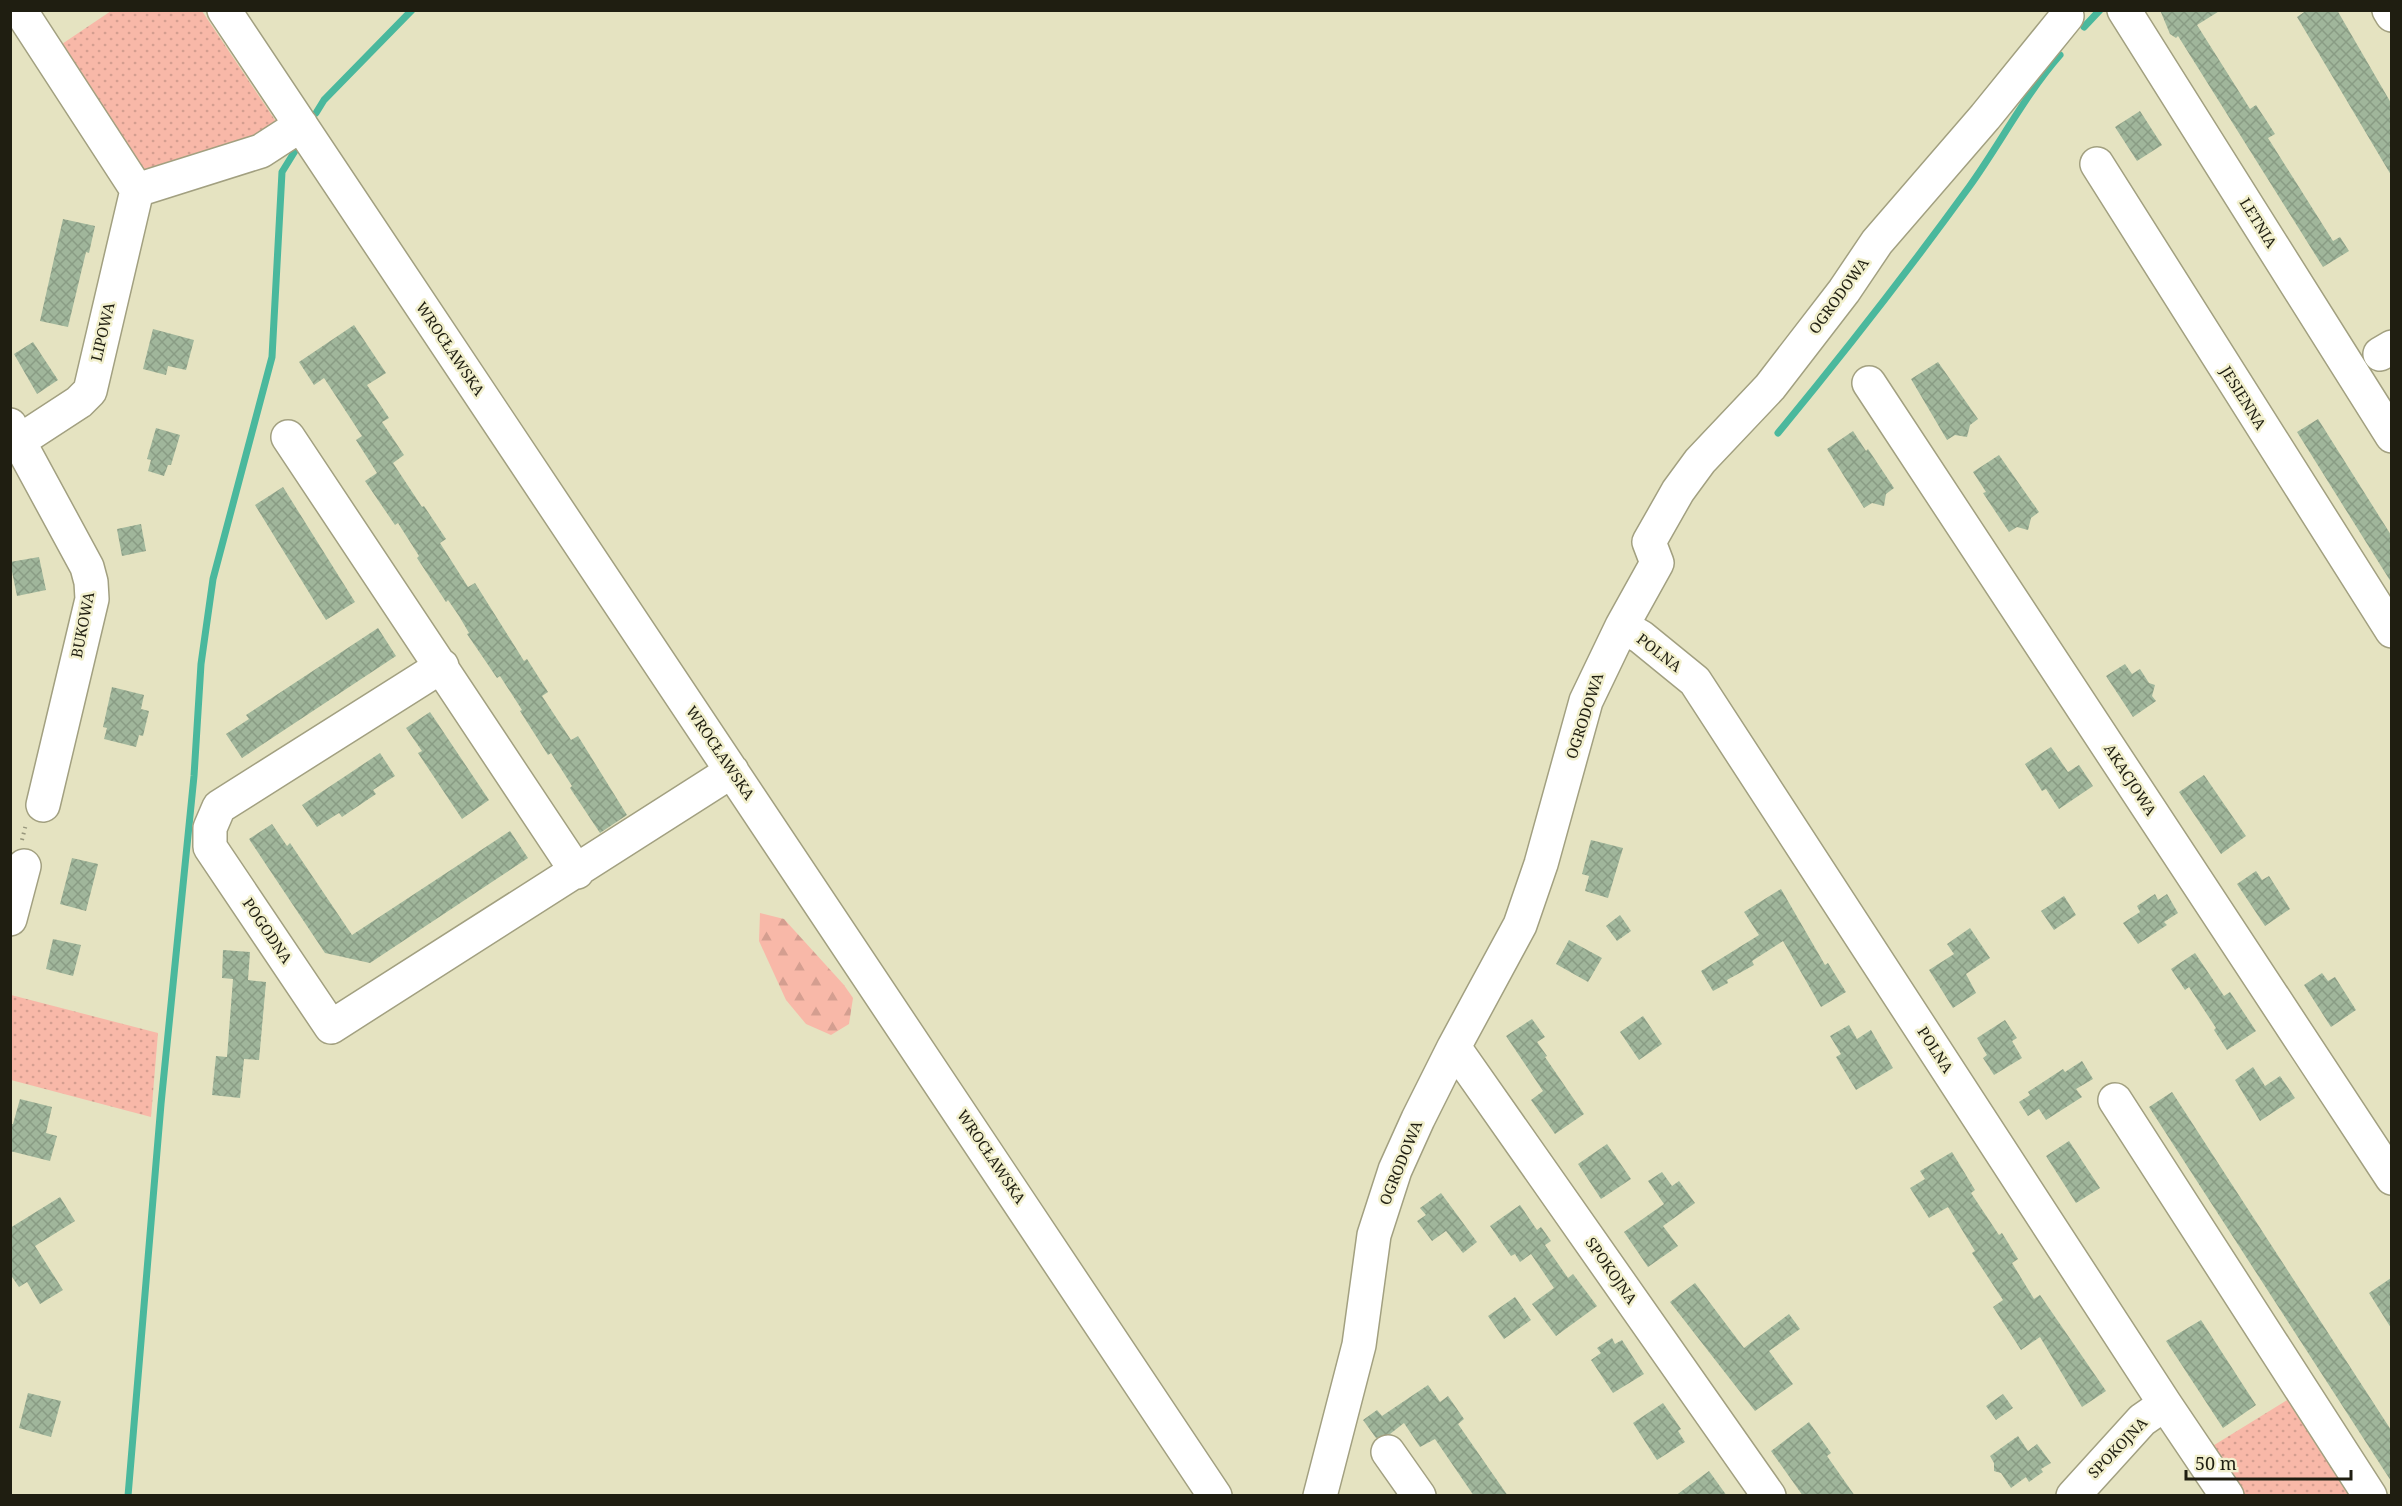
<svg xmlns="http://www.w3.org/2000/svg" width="2402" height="1506" viewBox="0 0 2402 1506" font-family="'Noto Serif',serif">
<defs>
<pattern id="green-dots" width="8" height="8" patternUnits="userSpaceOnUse" patternTransform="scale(1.5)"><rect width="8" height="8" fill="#f8b8a8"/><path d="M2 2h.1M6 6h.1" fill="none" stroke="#d49e90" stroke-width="1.8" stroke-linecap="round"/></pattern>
<pattern id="forest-firs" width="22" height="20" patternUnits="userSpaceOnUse" patternTransform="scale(1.5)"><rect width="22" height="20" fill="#f8b8a8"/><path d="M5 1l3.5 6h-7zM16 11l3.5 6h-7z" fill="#d49e90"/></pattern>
<pattern id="building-cross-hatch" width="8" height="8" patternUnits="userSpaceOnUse" patternTransform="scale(1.5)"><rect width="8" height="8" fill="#a0b69b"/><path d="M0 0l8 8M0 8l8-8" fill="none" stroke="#899c84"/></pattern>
</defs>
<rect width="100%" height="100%" fill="#e5e3c1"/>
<path fill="url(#green-dots)" d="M 111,11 L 202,11 L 279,126 L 255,141 L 144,178 L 62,44 Z
M 11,995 L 158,1033 L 151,1117 L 11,1080 Z
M 2292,1397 L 2352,1491 L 2345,1496 L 2243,1495 L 2211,1447 Z"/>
<path fill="url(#forest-firs)" d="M 760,913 L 784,919 L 844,985 L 853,998 L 849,1024 L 831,1035 L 806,1024 L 786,1000 L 759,941 Z"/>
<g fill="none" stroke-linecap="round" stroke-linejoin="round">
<path stroke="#4ab89d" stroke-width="7" d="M 2084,27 L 2100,10
M 316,113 L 324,100 L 412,10
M 1778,433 C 1844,353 1908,271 1969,187 C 2000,144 2025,95 2060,55
M 128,1496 L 161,1104 L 194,776 L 201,664 L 213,579 L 272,357 L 282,172 L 295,151"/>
</g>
<path fill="url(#building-cross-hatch)" d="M 2160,10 L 2221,10 L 2197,25 L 2250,109 L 2256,105 L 2266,120 L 2275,134 L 2268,138 L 2333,241 L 2340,237 L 2349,251 L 2323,267 L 2178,36 L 2176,38 L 2170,34 Z
M 2307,10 L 2337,10 L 2391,103 L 2391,175 L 2297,17 Z
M 2140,111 L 2162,145 L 2137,161 L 2115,127 Z
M 63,219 L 95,226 L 89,253 L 86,252 L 68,327 L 40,321 Z
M 354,325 L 386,373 L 367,385 L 389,418 L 382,422 L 404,455 L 393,463 L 422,507 L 424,506 L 446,539 L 440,543 L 468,587 L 475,583 L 524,661 L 527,659 L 548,692 L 542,696 L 571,740 L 578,736 L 627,815 L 600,833 L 570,788 L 572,786 L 551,753 L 548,755 L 520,711 L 522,710 L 500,676 L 497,678 L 467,634 L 469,633 L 459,616 L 448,600 L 446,602 L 417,558 L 419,556 L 398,523 L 395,525 L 365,481 L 377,473 L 356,440 L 362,436 L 324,378 L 314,385 L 299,362 Z
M 153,329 L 194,340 L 186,370 L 168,366 L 166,375 L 143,369 Z
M 33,342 L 58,380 L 37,394 L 14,354 Z
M 1938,362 L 1978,419 L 1970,425 L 1967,437 L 1955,435 L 1947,440 L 1911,379 Z
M 2318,419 L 2391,535 L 2391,582 L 2297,432 Z
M 156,428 L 180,435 L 171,465 L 168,465 L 164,476 L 148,471 L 151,460 L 147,459 Z
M 1853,431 L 1866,451 L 1868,449 L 1894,488 L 1886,494 L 1884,506 L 1872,503 L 1864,508 L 1827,449 Z
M 1999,455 L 2039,512 L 2031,518 L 2028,530 L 2017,527 L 2009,532 L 1983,493 L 1986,492 L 1973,472 Z
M 283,487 L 355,602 L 326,620 L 255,505 Z
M 141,524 L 146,551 L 122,556 L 117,529 Z
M 39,557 L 46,590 L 17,596 L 10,562 Z
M 378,628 L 396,656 L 242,758 L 226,734 L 249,719 L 246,715 Z
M 2125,664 L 2132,674 L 2140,669 L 2149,683 L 2155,685 L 2152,696 L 2156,701 L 2133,717 L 2106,676 Z
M 112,687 L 144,695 L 141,709 L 149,711 L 143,736 L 139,735 L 136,747 L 104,739 L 107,728 L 103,727 Z
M 430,712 L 489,800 L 462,819 L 418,753 L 422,751 L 406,728 Z
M 2051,747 L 2068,772 L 2079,765 L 2093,786 L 2059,809 L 2046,789 L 2042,791 L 2025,764 Z
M 380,753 L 395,776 L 373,790 L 376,794 L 342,817 L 339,813 L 317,827 L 302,805 Z
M 2204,775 L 2246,836 L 2221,854 L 2179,792 Z
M 272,824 L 287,846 L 290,843 L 352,935 L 510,831 L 528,858 L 370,963 L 325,953 L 249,839 Z
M 1591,840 L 1623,848 L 1608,898 L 1585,891 L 1589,876 L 1582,874 Z
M 72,858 L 98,864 L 86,911 L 60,904 Z
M 2256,871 L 2262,880 L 2269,876 L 2290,909 L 2265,926 L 2237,884 Z
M 1781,889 L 1825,965 L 1828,963 L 1846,992 L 1821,1007 L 1783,941 L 1752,961 L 1754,965 L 1727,980 L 1728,983 L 1713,991 L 1701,971 L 1759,935 L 1744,912 Z
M 2155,894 L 2158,900 L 2167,894 L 2178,913 L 2164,922 L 2167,925 L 2138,944 L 2123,923 L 2140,912 L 2137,906 Z
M 2064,896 L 2076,915 L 2054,930 L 2041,911 Z
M 1620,915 L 1631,931 L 1617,941 L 1606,926 Z
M 1970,928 L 1990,958 L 1966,974 L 1976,993 L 1953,1008 L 1929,970 L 1954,954 L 1947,944 Z
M 53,939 L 81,945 L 73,976 L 46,969 Z
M 1569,940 L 1602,958 L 1588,982 L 1556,964 Z
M 223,950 L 250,952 L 248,980 L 266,982 L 259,1060 L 244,1059 L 240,1098 L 212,1095 L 216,1056 L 227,1057 L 233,979 L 222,978 Z
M 2195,953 L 2224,996 L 2230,992 L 2256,1031 L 2227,1050 L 2214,1030 L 2216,1028 L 2189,987 L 2185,990 L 2171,969 Z
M 2322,973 L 2328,981 L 2335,977 L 2356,1010 L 2331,1027 L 2304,985 Z
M 1643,1016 L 1662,1044 L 1639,1060 L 1620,1032 Z
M 1532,1019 L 1545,1037 L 1537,1042 L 1547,1056 L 1545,1057 L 1584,1114 L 1555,1134 L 1531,1100 L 1543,1091 L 1506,1036 Z
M 2005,1020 L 2017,1038 L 2012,1041 L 2022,1058 L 1994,1075 L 1983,1058 L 1987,1055 L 1977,1038 Z
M 1849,1025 L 1857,1039 L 1871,1030 L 1893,1068 L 1856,1090 L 1836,1057 L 1841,1054 L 1830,1036 Z
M 2082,1061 L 2093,1079 L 2076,1089 L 2082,1097 L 2046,1120 L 2039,1109 L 2028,1116 L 2019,1102 L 2030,1095 L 2028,1092 L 2063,1069 L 2065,1072 Z
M 2253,1067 L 2265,1086 L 2280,1076 L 2295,1098 L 2260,1121 L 2235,1080 Z
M 2172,1092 L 2391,1430 L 2391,1481 L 2149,1107 Z
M 20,1099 L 52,1107 L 46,1133 L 57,1136 L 50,1161 L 10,1151 L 10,1124 L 13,1124 Z
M 2069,1141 L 2100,1188 L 2076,1203 L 2046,1156 Z
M 1607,1144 L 1631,1179 L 1601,1199 L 1578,1164 Z
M 1952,1152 L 1975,1190 L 1971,1193 L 1999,1235 L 2002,1233 L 2018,1259 L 2012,1263 L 2034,1299 L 2040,1295 L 2106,1391 L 2082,1407 L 2040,1337 L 2021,1350 L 1993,1307 L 2003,1300 L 1972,1253 L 1975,1251 L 1948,1207 L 1929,1218 L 1910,1188 L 1925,1179 L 1920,1171 Z
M 1662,1172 L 1672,1186 L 1679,1181 L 1695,1203 L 1663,1226 L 1678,1246 L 1648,1267 L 1624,1232 L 1664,1204 L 1648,1181 Z
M 1441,1193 L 1477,1242 L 1463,1253 L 1446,1231 L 1432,1241 L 1417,1221 L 1426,1215 L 1420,1208 Z
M 60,1197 L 75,1221 L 35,1246 L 63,1290 L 40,1304 L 27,1282 L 19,1287 L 10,1274 L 10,1228 Z
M 1520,1205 L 1537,1230 L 1541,1227 L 1551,1241 L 1545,1245 L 1568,1278 L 1573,1274 L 1597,1306 L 1556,1336 L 1532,1304 L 1554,1288 L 1531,1254 L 1520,1262 L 1515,1254 L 1511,1256 L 1490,1226 Z
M 2391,1278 L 2391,1328 L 2369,1293 Z
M 1695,1283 L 1744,1348 L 1789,1314 L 1800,1329 L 1769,1351 L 1793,1384 L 1755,1411 L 1670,1302 Z
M 1515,1297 L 1531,1320 L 1504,1339 L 1488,1316 Z
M 2201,1320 L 2256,1405 L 2223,1428 L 2166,1341 Z
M 1612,1338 L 1615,1344 L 1622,1340 L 1644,1374 L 1613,1393 L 1591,1360 L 1601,1353 L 1597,1348 Z
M 1428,1385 L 1440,1402 L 1448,1396 L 1464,1419 L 1458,1424 L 1508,1496 L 1474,1496 L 1435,1439 L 1420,1447 L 1404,1423 L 1390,1434 L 1376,1438 L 1363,1420 L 1377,1410 L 1382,1416 Z
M 28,1393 L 61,1401 L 51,1437 L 19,1428 Z
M 2003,1394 L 2013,1408 L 1996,1420 L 1986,1406 Z
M 1663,1403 L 1681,1429 L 1678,1431 L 1685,1442 L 1657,1460 L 1633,1423 Z
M 1809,1422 L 1831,1453 L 1827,1456 L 1855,1496 L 1803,1496 L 1771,1451 Z
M 2018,1436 L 2028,1451 L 2037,1444 L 2051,1463 L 2041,1469 L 2043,1472 L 2029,1482 L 2026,1477 L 2011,1488 L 2001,1473 L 1994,1471 L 1994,1463 L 1990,1456 Z
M 1709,1471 L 1727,1496 L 1675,1496 Z"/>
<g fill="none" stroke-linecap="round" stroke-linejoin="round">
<defs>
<path id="minor" d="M 224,10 L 1215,1496
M 2124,10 L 2392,436
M 2389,10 L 2392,15
M 2097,164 L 2392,631
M 137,190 L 261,151 L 301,125
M 2380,354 L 2392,347
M 1869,383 L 2392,1178
M 10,425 L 87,567 L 91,582 L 92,599 L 43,805
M 288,437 L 577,872
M 10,447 L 79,402 L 90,391 L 137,190 L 20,10
M 1622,626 L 1641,637 L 1695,681 L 2165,1404 L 2227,1496
M 442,666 L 219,807 L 210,828 L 210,847 L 331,1027 L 732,771
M 10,919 L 24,866
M 1454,1047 L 1769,1496
M 2115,1100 L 2370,1496
M 1388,1452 L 1419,1496
M 1320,1496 L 1359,1345 L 1374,1235 L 1395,1170 L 1418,1119 L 1454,1047 L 1520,925 L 1541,864 L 1586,701 L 1622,626 L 1657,563 L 1649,542 L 1678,491 L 1700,461 L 1770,387 L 1844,291 L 1877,242 L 1985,117 L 2067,16
M 2073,1496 L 2142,1420 L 2165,1404"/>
</defs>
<use href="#minor" stroke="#a2a080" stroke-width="36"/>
<path stroke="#97967c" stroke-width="4" stroke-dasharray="1.5 4.5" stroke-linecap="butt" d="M 22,840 L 26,824"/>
<use href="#minor" stroke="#fff" stroke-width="33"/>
</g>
<g text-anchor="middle" stroke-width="5" stroke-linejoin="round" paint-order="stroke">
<g font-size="15" fill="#1f1e11" stroke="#f2f0ce">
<text transform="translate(2258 223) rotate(58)" y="5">LETNIA</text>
<text transform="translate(1839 296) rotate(-54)" y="5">OGRODOWA</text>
<text transform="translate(103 332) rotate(-77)" y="5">LIPOWA</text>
<text transform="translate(450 349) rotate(56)" y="5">WROCŁAWSKA</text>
<text transform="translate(2243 398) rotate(58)" y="5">JESIENNA</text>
<text transform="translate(83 625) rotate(-79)" y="5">BUKOWA</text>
<text transform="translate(1659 653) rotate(38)" y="5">POLNA</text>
<text transform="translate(1585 716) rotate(-72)" y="5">OGRODOWA</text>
<text transform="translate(720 753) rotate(56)" y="5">WROCŁAWSKA</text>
<text transform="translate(2130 780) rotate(57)" y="5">AKACJOWA</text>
<text transform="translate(267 931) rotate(56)" y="5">POGODNA</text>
<text transform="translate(1935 1050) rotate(57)" y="5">POLNA</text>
<text transform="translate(991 1157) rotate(56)" y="5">WROCŁAWSKA</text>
<text transform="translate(1401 1163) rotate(-68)" y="5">OGRODOWA</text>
<text transform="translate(1611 1271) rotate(55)" y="5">SPOKOJNA</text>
<text transform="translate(2118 1448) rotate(-46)" y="5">SPOKOJNA</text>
</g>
</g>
<rect width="2402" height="1506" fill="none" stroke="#1f1e11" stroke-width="24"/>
<path d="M2186 1470v9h165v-9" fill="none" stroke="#1f1e11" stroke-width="3"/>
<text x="2195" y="1470" font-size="18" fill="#1f1e11" stroke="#f2f0ce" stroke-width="4.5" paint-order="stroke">50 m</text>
</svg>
